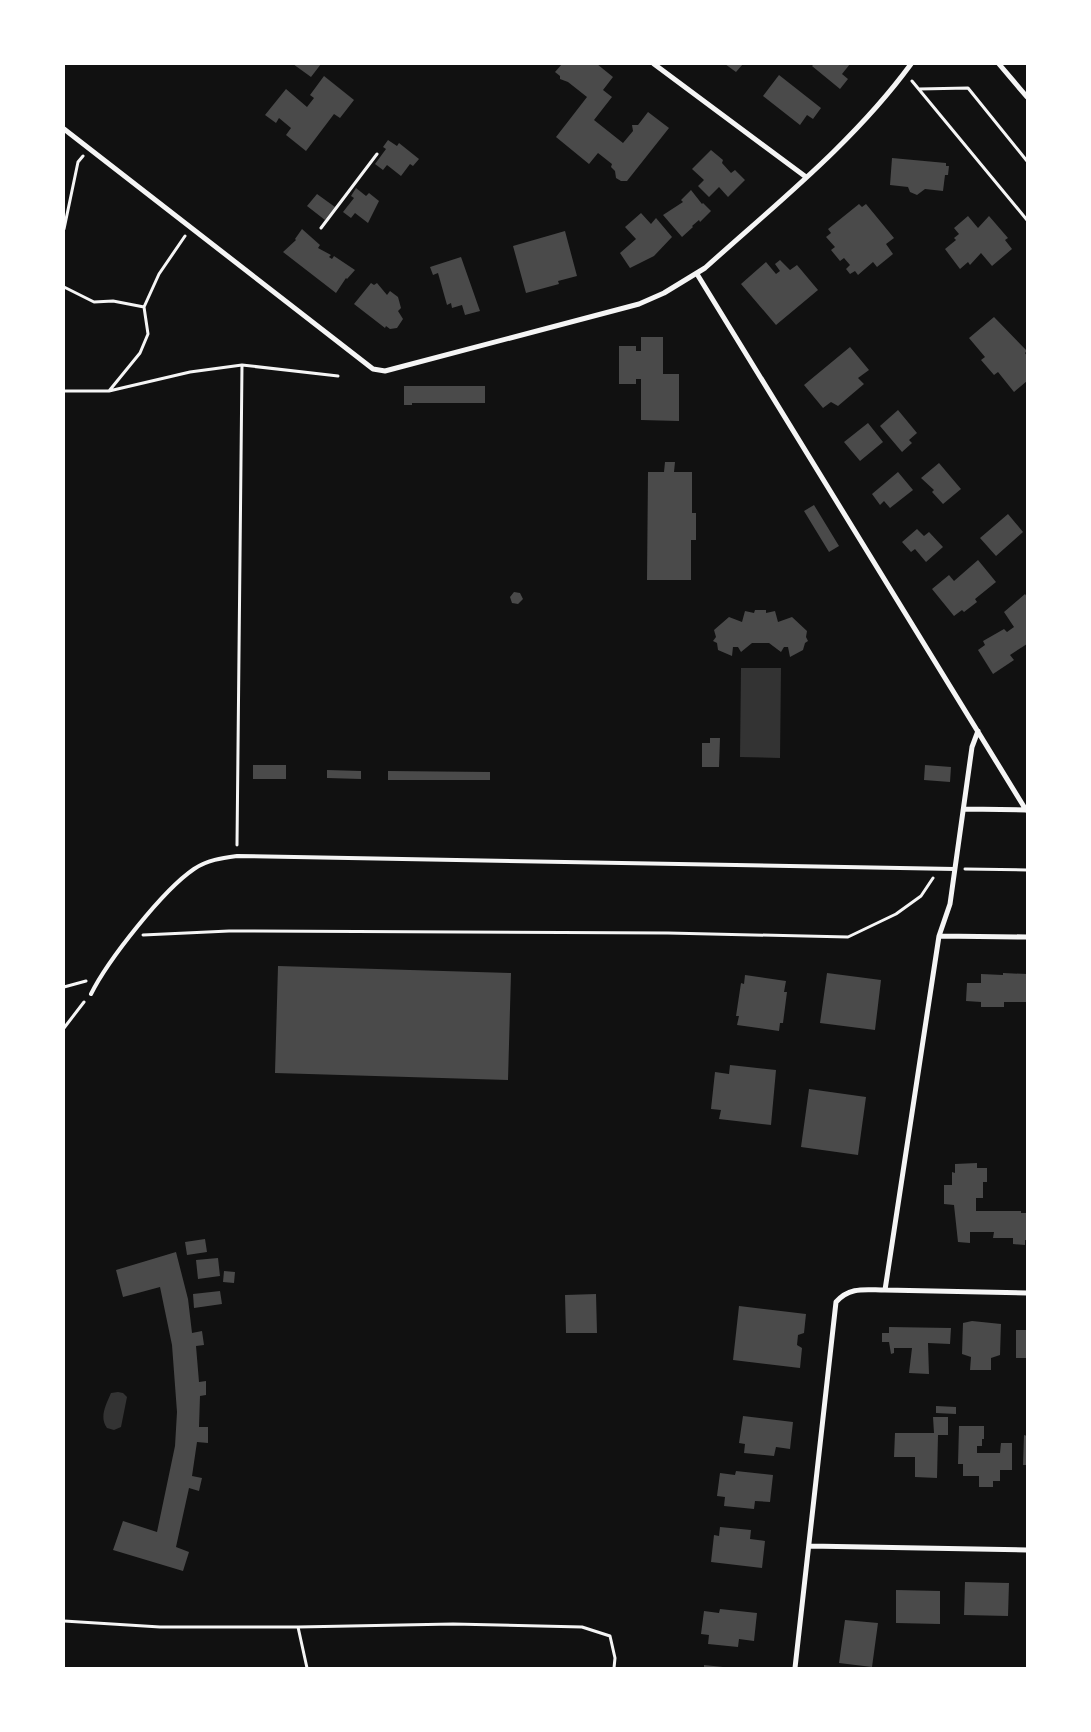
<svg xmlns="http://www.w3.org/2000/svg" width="1091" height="1732" viewBox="0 0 1091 1732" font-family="'Fira Sans',sans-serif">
<rect width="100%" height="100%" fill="#111"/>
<path fill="#333" d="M 741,668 L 781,668 L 780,758 L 740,757 Z
M 118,1392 L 123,1393 L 127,1397 L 121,1427 L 114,1430 L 107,1428 C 99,1417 106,1405 111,1393 Z"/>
<path fill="#4a4a4a" d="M 293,64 L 321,64 L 311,77 Z
M 562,64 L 597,64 L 613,77 L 603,90 L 612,97 L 594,120 L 623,143 L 633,131 L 632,125 L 638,125 L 648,112 L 669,128 L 627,181 L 621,181 L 616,178 L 615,171 L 611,167 L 612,164 L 598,153 L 589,164 L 556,137 L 587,97 L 568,82 L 560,79 L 560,76 L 555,72 Z
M 725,64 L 743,64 L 736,72 Z
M 814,64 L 850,64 L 842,74 L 848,79 L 840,89 L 812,66 Z
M 779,75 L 821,108 L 813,119 L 807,115 L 800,125 L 763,96 Z
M 324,76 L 354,100 L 340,118 L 334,114 L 306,151 L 286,135 L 291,128 L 279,118 L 276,123 L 265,115 L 286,89 L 307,107 L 314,98 L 310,95 Z
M 388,140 L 397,146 L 399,143 L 419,159 L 413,166 L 410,164 L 401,176 L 387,165 L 383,170 L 375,164 L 386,149 L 383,147 Z
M 711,150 L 723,160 L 722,163 L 731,173 L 735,170 L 745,180 L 728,197 L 719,187 L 709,197 L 698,186 L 704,180 L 692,169 Z
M 892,158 L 946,163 L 946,166 L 949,166 L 948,175 L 945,175 L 943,191 L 925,189 L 917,195 L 910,192 L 908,187 L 890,185 Z
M 356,188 L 366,196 L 369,193 L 379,201 L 368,223 L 355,213 L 351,218 L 343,212 L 354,198 L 351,196 Z
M 691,190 L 702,204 L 703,203 L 711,211 L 700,222 L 699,220 L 692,226 L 693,227 L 682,237 L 663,215 L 683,202 L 681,200 Z
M 317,194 L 335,207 L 325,220 L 307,206 Z
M 859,204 L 862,207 L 866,204 L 894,238 L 886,244 L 893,254 L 877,267 L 873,262 L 858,275 L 855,271 L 850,274 L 846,269 L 850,265 L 844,258 L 840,261 L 831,250 L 835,247 L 826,237 L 831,233 L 828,229 Z
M 641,213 L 651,224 L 656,218 L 672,237 L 654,256 L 630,268 L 620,253 L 636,239 L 625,227 Z
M 968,216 L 978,228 L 989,216 L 1008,238 L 1005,240 L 1012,249 L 992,266 L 981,253 L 970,265 L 968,262 L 960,269 L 945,249 L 956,240 L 954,238 L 959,234 L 954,228 Z
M 302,229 L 320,245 L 318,248 L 331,255 L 329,257 L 332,259 L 334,256 L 355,270 L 347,279 L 346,278 L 336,293 L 283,252 L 296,240 L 295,239 Z
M 565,231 L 577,276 L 558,281 L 559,284 L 526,293 L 513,246 Z
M 461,257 L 480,311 L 465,315 L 462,305 L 452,308 L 451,303 L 447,305 L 438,273 L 433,275 L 430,267 Z
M 780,260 L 790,270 L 797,265 L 818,290 L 776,325 L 741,284 L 766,262 L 776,274 L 780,271 L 775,264 Z
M 371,283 L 374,285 L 377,283 L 387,295 L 390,291 L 398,297 L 401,308 L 398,311 L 403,319 L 397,328 L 390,329 L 386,326 L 385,328 L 354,304 Z
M 994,317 L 1027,351 L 1025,353 L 1027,356 L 1027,381 L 1014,392 L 998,372 L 994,375 L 981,360 L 985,357 L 969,338 Z
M 641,337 L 663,337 L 663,374 L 679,374 L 679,421 L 641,420 L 641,379 L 636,379 L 636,384 L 619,384 L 619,346 L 636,346 L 636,351 L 641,351 Z
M 850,347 L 869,370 L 858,378 L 864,384 L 838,406 L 831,402 L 823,408 L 804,385 Z
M 404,386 L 485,386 L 485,403 L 412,403 L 412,405 L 404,405 Z
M 898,410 L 917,433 L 909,440 L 912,443 L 902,452 L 880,426 Z
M 868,423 L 883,442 L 860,461 L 844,442 Z
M 665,462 L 675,462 L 674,472 L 692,472 L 692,513 L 696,513 L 696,540 L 691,540 L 691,580 L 647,580 L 648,472 L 664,472 Z
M 939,463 L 961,489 L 943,504 L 932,492 L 934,490 L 921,478 Z
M 898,472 L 913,490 L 890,508 L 884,501 L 880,505 L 872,494 Z
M 814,505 L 839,546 L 829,552 L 804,511 Z
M 1008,514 L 1023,532 L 996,556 L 980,538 Z
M 917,529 L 924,536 L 929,532 L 943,547 L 926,562 L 915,549 L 911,552 L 902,542 Z
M 978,560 L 996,582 L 975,599 L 977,602 L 964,612 L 962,610 L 954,616 L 932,589 L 949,575 L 954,581 Z
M 514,592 L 520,593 L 523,599 L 518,604 L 512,603 L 510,597 Z
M 1025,594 L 1027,597 L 1027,644 L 1010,655 L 1014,660 L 993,674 L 978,650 L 985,645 L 983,641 L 1004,629 L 1007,632 L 1014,627 L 1004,612 Z
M 755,610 L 766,610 L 766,613 L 775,611 L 778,622 L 792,617 L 807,631 L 806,637 L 808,641 L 805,643 L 803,650 L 790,657 L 788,647 L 784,647 L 781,652 L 769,643 L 752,643 L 741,652 L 738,647 L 733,647 L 732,656 L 718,650 L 717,643 L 713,641 L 716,637 L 714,630 L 729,617 L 742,622 L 745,611 L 754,613 Z
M 710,738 L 720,738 L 719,767 L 702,767 L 702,743 L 710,743 Z
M 253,765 L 286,765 L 286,779 L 253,779 Z
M 925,765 L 951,767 L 950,782 L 924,780 Z
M 327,770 L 361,771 L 361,779 L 327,778 Z
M 388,771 L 490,772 L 490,780 L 388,780 Z
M 278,966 L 511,973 L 508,1080 L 275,1073 Z
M 827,973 L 881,980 L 875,1030 L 820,1023 Z
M 1003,973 L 1027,974 L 1027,1002 L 1004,1002 L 1004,1007 L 981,1007 L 981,1002 L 966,1001 L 967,983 L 981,983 L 981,974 L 1003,975 Z
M 745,975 L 786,981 L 784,992 L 787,992 L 783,1023 L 780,1023 L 779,1031 L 737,1025 L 739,1016 L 736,1016 L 741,983 L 744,984 Z
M 730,1065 L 776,1070 L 771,1125 L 719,1119 L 721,1110 L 711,1109 L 715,1072 L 729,1074 Z
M 809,1089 L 866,1097 L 858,1155 L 801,1147 Z
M 977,1163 L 977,1168 L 987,1168 L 987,1182 L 983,1182 L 983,1198 L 976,1198 L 976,1211 L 1021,1211 L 1021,1213 L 1027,1213 L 1027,1240 L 1025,1240 L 1025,1245 L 1013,1244 L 1013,1238 L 993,1238 L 994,1232 L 970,1232 L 970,1243 L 958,1242 L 954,1205 L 944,1204 L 944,1185 L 952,1185 L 952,1172 L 955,1173 L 955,1164 Z
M 205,1239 L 207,1252 L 187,1255 L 185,1242 Z
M 176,1252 L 188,1299 L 192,1333 L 202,1331 L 204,1345 L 196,1346 L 199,1382 L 206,1381 L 206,1395 L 200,1396 L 199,1427 L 208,1427 L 208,1443 L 197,1442 L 192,1476 L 202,1478 L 199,1491 L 189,1488 L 176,1547 L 189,1552 L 183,1571 L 113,1550 L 123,1521 L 157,1532 L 175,1446 L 177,1412 L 172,1345 L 160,1287 L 123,1297 L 116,1270 Z
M 218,1258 L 220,1276 L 198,1279 L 196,1260 Z
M 224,1271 L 235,1272 L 234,1283 L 223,1282 Z
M 220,1291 L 222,1304 L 194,1308 L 193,1294 Z
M 596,1294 L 597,1333 L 566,1333 L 565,1295 Z
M 739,1306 L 806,1314 L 804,1333 L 798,1335 L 797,1345 L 802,1348 L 800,1368 L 733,1360 Z
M 972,1321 L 1001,1324 L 1000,1355 L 991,1358 L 991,1370 L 970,1370 L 971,1357 L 962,1354 L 963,1323 Z
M 889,1327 L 951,1328 L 950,1344 L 928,1343 L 929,1374 L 909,1373 L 912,1348 L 894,1348 L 894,1353 L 891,1354 L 889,1342 L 882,1342 L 882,1333 L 889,1333 Z
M 1016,1330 L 1027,1330 L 1027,1358 L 1016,1358 Z
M 936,1406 L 956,1407 L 956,1414 L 936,1413 Z
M 743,1416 L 793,1422 L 790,1449 L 776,1447 L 774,1456 L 744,1453 L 745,1444 L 739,1443 Z
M 933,1417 L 948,1417 L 948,1435 L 938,1435 L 937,1478 L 915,1477 L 915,1457 L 894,1457 L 895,1433 L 934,1433 Z
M 959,1426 L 984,1426 L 984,1439 L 982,1439 L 982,1446 L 977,1446 L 977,1453 L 1000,1453 L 1001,1443 L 1012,1443 L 1012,1470 L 1000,1470 L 1000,1481 L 993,1481 L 993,1487 L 979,1487 L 979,1476 L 963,1476 L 963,1464 L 958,1464 Z
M 1024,1435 L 1027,1436 L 1027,1465 L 1023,1465 Z
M 736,1471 L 773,1475 L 770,1502 L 755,1501 L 754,1509 L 724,1506 L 725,1497 L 717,1496 L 720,1473 L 735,1475 Z
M 720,1527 L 751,1530 L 750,1539 L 765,1541 L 762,1568 L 711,1562 L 714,1535 L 719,1536 Z
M 965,1582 L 1009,1583 L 1008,1616 L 964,1615 Z
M 896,1590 L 940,1591 L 940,1624 L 896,1623 Z
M 720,1609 L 757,1613 L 754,1641 L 739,1639 L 738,1647 L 708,1644 L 709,1635 L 701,1634 L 704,1611 L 719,1613 Z
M 845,1620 L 878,1623 L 872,1667 L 839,1663 Z
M 704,1665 L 723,1667 L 723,1668 L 704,1668 Z"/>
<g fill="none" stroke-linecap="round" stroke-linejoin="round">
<path stroke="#f5f5f5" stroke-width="3" d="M 912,81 L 1027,220
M 919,89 L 968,88 L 1027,161
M 321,228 L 377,154
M 64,229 L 78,162 L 83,156
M 64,287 L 94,302 L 113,301 L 144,307
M 64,391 L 109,391 L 190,372 L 242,365 L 338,376
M 109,391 L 140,353 L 148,334 L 144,307 L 159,274 L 185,236
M 237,845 L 242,365
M 965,869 L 1027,870
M 143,935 L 229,931 L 668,933 L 848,937 L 896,914 L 921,896 L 933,878
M 64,987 L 86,981
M 64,1028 L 84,1002
M 64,1621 L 160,1627 L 298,1627 L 453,1624 L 582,1627 L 610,1636 L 615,1658 L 614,1668
M 298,1627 L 307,1668"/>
<path stroke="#f5f5f5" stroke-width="4" d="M 91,994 C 108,960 163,890 194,869 C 207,860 222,858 237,856 L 955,869"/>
<path stroke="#f5f5f5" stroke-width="5" d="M 654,64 L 806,177
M 999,64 L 1027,97
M 64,129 L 373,369 L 385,371 L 639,304 L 664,293 L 705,268 C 776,204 854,142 911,64
M 697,274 L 1026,810
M 965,809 L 1027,810
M 939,936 L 1027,937
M 885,1290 L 1027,1293
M 809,1546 L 1027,1550
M 795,1668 L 836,1302 C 850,1286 866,1290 885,1290 L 939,936 L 950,904 L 972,747 L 978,731"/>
</g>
<rect width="1091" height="1732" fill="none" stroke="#ffffff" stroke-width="130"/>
</svg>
